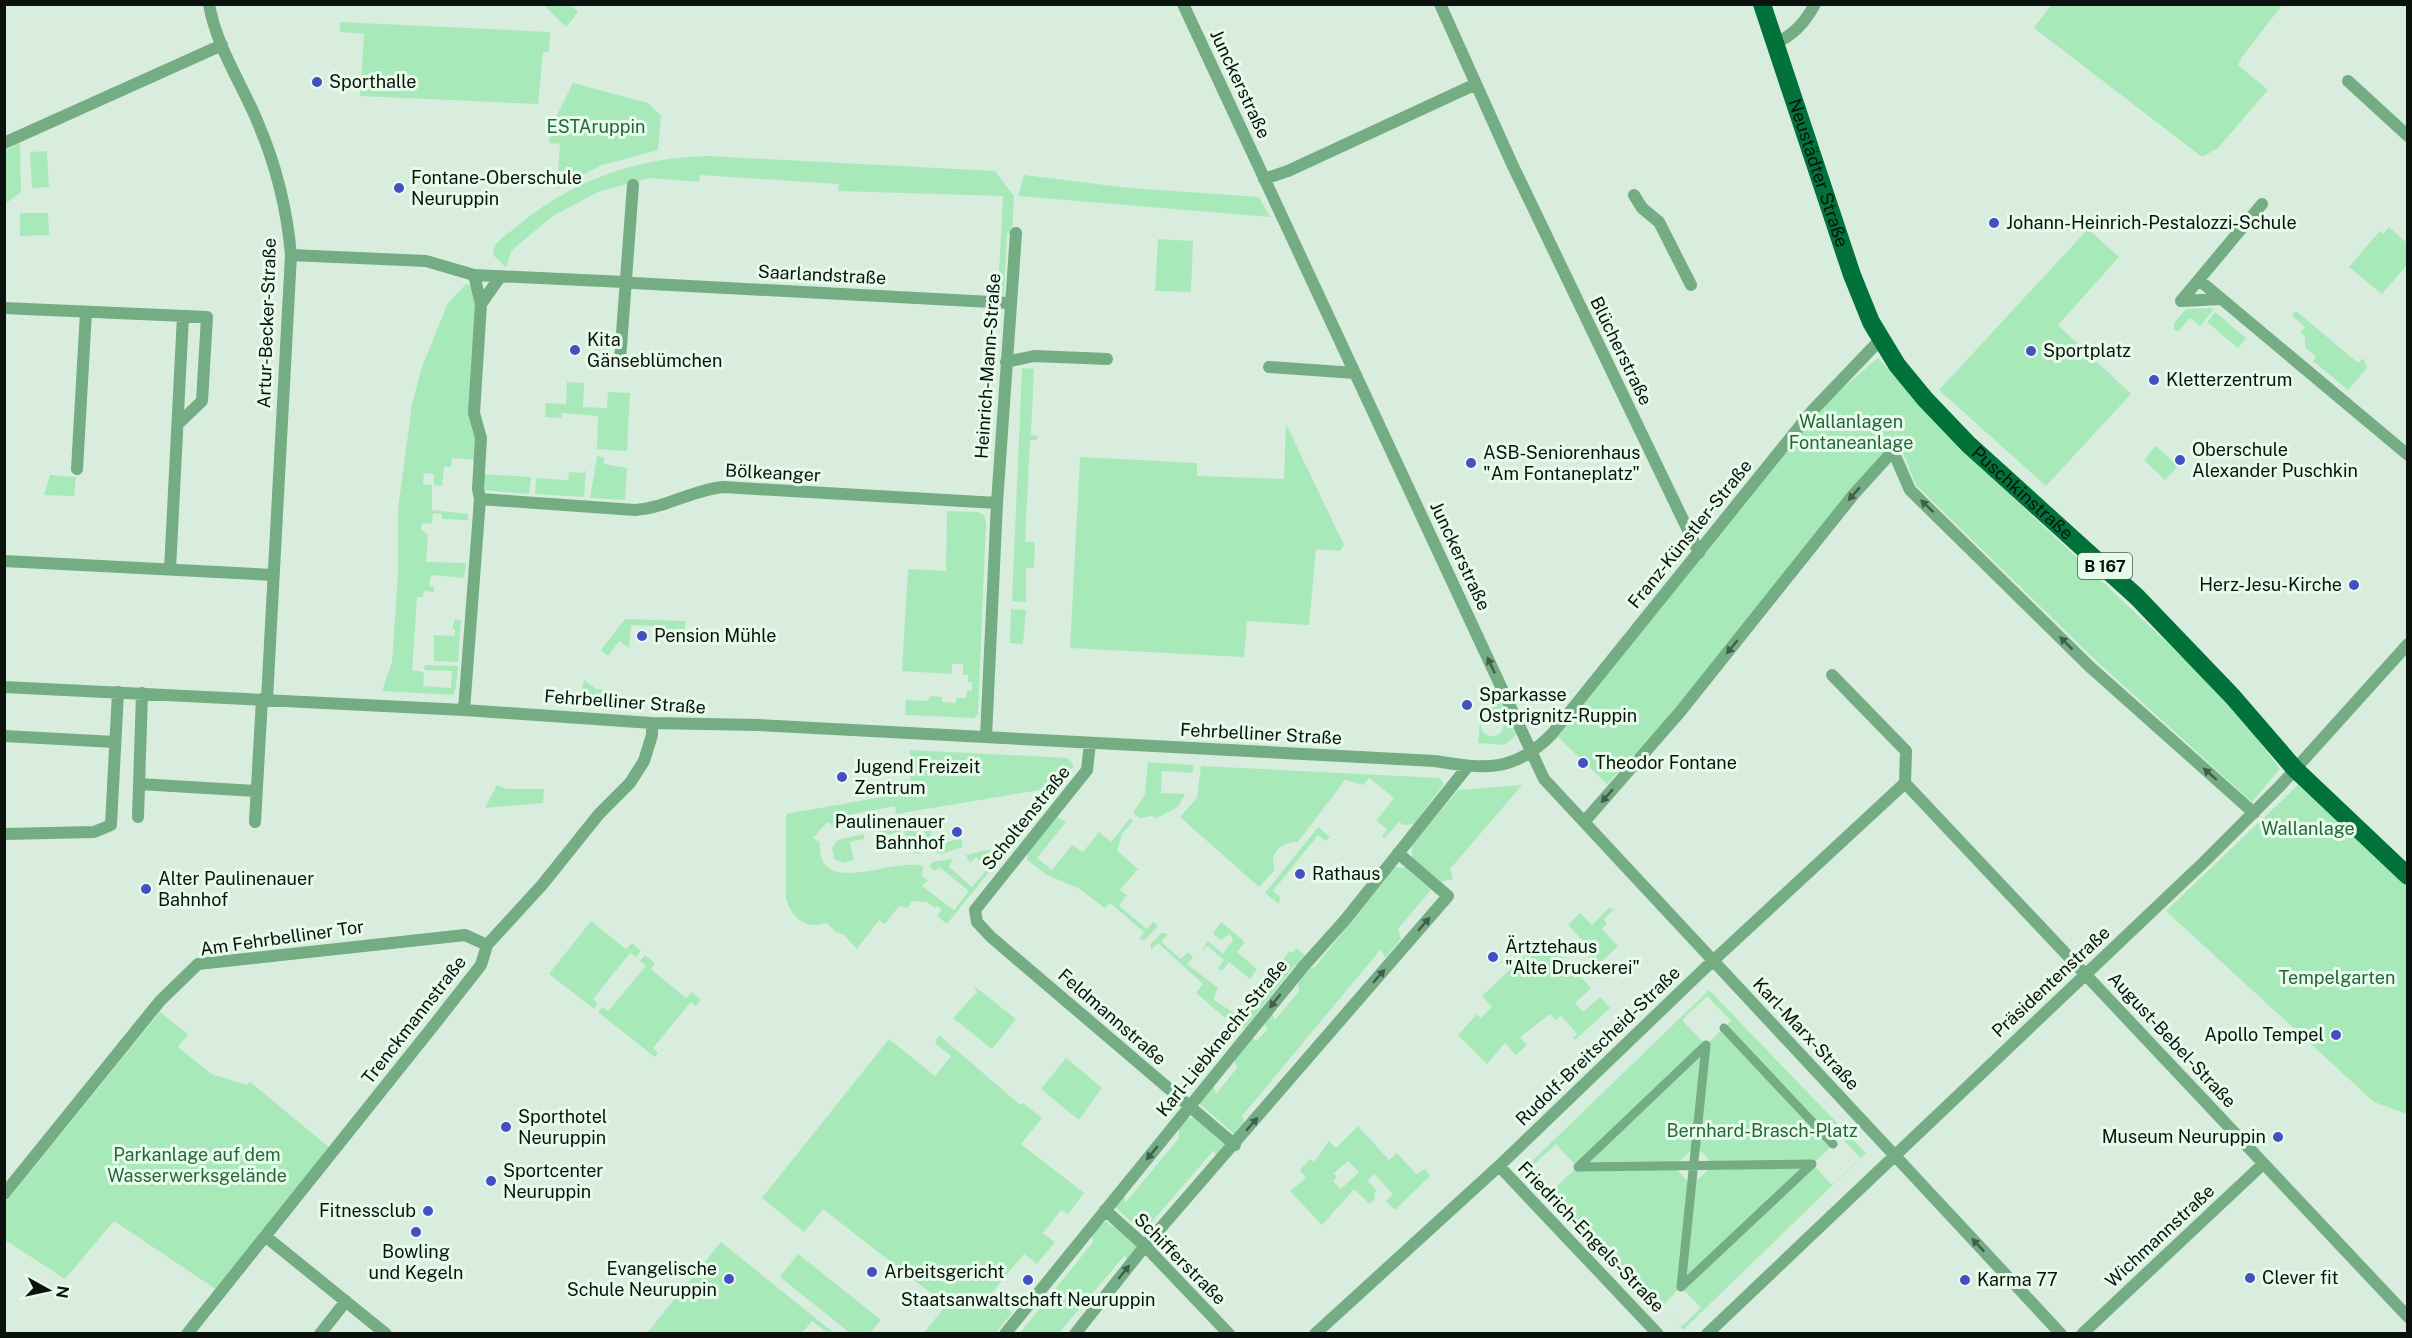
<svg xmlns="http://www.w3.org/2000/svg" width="2412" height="1338" viewBox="0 0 2412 1338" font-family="'Public Sans',sans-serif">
<rect width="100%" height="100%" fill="#d9edde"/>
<path fill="#a8e9b9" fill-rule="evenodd" d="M 544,5 L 571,5 L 578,12 L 566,27 Z
M 2051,5 L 2282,5 L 2242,57 L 2238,65 L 2268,90 L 2218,148 L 2202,157 L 2034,28 Z
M 340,22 L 550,32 L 549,52 L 543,52 L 538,104 L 360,96 L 364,34 L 340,32 Z
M 573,83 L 648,103 L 661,116 L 658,150 L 602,165 L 557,189 L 560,144 L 549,143 L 551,127 Z
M 20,143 L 21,192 L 5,204 L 5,151 Z
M 47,151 L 49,187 L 32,188 L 30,152 Z
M 709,156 L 995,171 L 1014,196 L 1012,234 L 1007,234 L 1004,295 L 998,294 L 1003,196 L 838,191 L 839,184 L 700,175 L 699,182 L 649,178 L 598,192 L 553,216 L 512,250 L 506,267 L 493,255 C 493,242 505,236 515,228 C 570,181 637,157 709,156 Z
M 1024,175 L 1129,188 L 1259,197 L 1270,217 L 1018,196 Z
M 20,213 L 48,213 L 49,235 L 20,236 Z
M 2389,227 L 2407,243 L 2407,265 L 2382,294 L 2349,267 L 2380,231 L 2383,234 Z
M 2088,229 L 2119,257 L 2058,325 L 2131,394 L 2046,486 L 1939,390 Z
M 1158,239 L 1193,241 L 1191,292 L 1155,291 Z
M 466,284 L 473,287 L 479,306 L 477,460 L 452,458 L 451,467 L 444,467 L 442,486 L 434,485 L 434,474 L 424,473 L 423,484 L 432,485 L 432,510 L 468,514 L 468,520 L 442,519 L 442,514 L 433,513 L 432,524 L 422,523 L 421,529 L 428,535 L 426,562 L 466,563 L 464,578 L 431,575 L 429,586 L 434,587 L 434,592 L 424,591 L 423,597 L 417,597 L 412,670 L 424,672 L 423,686 L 451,688 L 452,671 L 424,670 L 425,665 L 458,666 L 456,688 L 453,695 L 382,691 L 392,662 L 398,574 L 398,509 L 412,404 L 422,367 L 448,303 Z
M 2211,308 L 2213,310 L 2200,326 L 2190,318 L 2178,332 L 2174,329 L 2174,323 L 2186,309 Z
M 2296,311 L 2358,363 L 2363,358 L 2367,368 L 2348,390 L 2313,361 L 2316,357 L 2305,347 L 2305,336 L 2300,333 L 2305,327 L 2292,316 Z
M 2215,312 L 2246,338 L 2238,348 L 2207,322 Z
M 1878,358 L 1958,446 L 2228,700 L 2280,769 L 2252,802 L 2092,657 L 1916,485 L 1898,441 L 1850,492 L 1682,702 L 1607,784 L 1558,737 L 1822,406 Z
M 1022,368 L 1034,369 L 1031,435 L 1038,436 L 1037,440 L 1030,440 L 1025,542 L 1035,542 L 1034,568 L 1026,568 L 1026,602 L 1012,601 Z
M 567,382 L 584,383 L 583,407 L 607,408 L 608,392 L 630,393 L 627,451 L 597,449 L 598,416 L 562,413 L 561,418 L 545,417 L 546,403 L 566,404 Z
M 1286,424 L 1344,545 L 1340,551 L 1316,549 L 1309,625 L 1247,621 L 1244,657 L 1070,648 L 1080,457 L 1197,463 L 1197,476 L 1284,479 Z
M 2156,446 L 2178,466 L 2165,480 L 2144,460 Z
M 597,456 L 604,457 L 604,464 L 627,468 L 625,500 L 590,498 Z
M 586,470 L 584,497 L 535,494 L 536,478 L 568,480 L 569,472 L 583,473 Z
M 482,474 L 531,477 L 529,494 L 481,490 Z
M 50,475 L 76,477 L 74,496 L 44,495 Z
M 947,511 L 978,512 L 984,515 L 986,523 L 978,714 L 974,718 L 905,715 L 906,700 L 927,701 L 931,696 L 942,697 L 942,702 L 956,703 L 956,698 L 966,698 L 967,691 L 972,691 L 972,682 L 968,682 L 968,675 L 963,675 L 963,664 L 952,664 L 952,674 L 902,671 L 908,569 L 946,571 Z
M 1011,609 L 1026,610 L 1023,644 L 1010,643 Z
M 455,619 L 461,620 L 458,662 L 434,661 L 434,635 L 455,636 L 455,629 L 452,629 Z
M 625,619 L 685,621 L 685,633 L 653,631 L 653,626 L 631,625 L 629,648 L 619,641 L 608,656 L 601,650 Z
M 584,680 L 596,689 L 605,690 L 605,696 L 619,697 L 618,704 L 579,702 Z
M 1497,699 L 1504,707 L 1516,735 L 1505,745 L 1478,743 L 1480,722 L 1482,731 L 1489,736 C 1502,737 1507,727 1501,716 L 1487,711 Z
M 910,750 L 1068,758 L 1074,766 L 1057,787 L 896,814 L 895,806 L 842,816 L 844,826 L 836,828 L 827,822 L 813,838 L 820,842 C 816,900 891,857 923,866 L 922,876 L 928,880 L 922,886 L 954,910 L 969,891 L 939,867 L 935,871 L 929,866 L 933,862 L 953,859 L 949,867 L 972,887 L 988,868 L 976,857 L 970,863 L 966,855 L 992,849 L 986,856 L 993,861 L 1050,792 L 1055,790 L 947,924 L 937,916 L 942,910 L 937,906 L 935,908 L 927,902 L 912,901 L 907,908 L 899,906 L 885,924 L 879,920 L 857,949 L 844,935 L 836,932 L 826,923 C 806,930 792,918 786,899 L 786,814 L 910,792 Z
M 1148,762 L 1193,765 L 1193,773 L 1162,771 L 1161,793 L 1185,794 L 1178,807 L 1157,818 L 1152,816 L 1140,818 L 1133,813 L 1145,794 Z
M 1201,766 L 1440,778 L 1444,784 L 1414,824 L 1404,825 L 1399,822 L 1384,839 L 1382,837 L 1387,829 L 1376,821 L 1394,798 L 1369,778 L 1363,785 L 1345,780 L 1298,842 C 1281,842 1268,853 1275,870 L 1259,887 L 1180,817 L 1197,798 Z
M 497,785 L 506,789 L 544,789 L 543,803 L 485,808 Z
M 1522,785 L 1450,869 L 1453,879 L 1441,882 L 1412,858 L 1412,845 L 1458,790 Z
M 2298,785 L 2407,886 L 2407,1114 L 2374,1102 L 2166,911 Z
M 1057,817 L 1066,822 L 1037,858 L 1052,870 L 1072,845 L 1083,852 L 1099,832 L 1111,842 L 1130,818 L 1133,821 L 1122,834 L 1117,851 L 1138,869 L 1120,890 L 1127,895 L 1119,906 L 1147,929 L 1153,922 L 1158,926 L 1145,940 L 1139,939 L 1144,932 L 1110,903 L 1105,908 L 1078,888 L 1047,875 L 1027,860 L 1028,853 Z
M 904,826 L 909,830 L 917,829 L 921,852 L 918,854 L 909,851 L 904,831 L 881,836 L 880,831 Z
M 930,826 L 933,844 L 938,848 L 945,847 L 946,842 L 961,839 L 963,847 L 940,854 L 931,850 L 923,827 Z
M 1318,827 L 1330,837 L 1326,841 L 1318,835 L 1273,891 L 1280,897 L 1279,904 L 1265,893 Z
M 864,834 L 864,839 L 850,842 L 854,860 L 843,863 L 834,859 L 832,848 L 838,840 Z
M 1395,867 L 1406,868 L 1431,890 L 1398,929 L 1401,939 L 1385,958 L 1381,949 L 1242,1116 L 1245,1125 L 1235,1135 L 1199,1103 L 1213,1085 L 1216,1094 L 1237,1068 L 1234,1061 L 1253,1038 L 1257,1041 L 1268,1028 L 1263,1024 L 1272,1014 L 1275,1020 L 1299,991 L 1298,979 L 1307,969 L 1315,967 Z
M 1609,908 L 1614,909 L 1604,919 L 1607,924 L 1602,929 L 1618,946 L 1600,963 L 1602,965 L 1598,968 L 1587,955 L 1586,944 L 1568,925 L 1580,913 L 1592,925 Z
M 591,921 L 626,949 L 632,943 L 641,951 L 636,957 L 630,953 L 593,999 L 598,1004 L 594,1009 L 549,974 Z
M 1221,922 L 1245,942 L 1237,952 L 1257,969 L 1250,979 L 1229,962 L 1222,971 L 1218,968 L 1224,960 L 1208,946 L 1201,951 L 1208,941 L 1223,954 L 1233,940 L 1230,934 L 1221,940 L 1213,934 Z
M 1161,933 L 1168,934 L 1161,942 L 1181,959 L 1188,952 L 1193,957 L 1187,964 L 1218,988 L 1213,999 L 1244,1020 L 1286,968 L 1280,963 L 1290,951 L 1292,953 L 1296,948 L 1307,957 L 1299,967 L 1295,965 L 1245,1028 L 1237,1028 L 1196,993 L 1203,984 L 1158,943 L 1151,950 L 1151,944 Z
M 1544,938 L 1591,988 L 1575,1003 L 1583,1012 L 1600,997 L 1610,1008 L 1575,1040 L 1573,1038 L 1577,1034 L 1561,1016 L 1556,1020 L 1550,1014 L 1520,1037 L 1527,1045 L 1516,1055 L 1505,1043 L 1487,1064 L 1458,1035 L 1477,1014 L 1481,1018 L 1492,1007 L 1482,996 Z
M 645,955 L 655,963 L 651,969 L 686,998 L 692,992 L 701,1000 L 696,1006 L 691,1002 L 653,1048 L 658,1053 L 655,1057 L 598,1012 L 602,1007 L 608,1011 L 646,966 L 640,961 Z
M 974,986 L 1016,1019 L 992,1049 L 953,1018 L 977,992 Z
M 1709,990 L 1866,1153 L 1683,1330 L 1526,1167 ZM 1707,996 L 1731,1021 L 1706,1045 L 1682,1020 ZM 1841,1137 L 1860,1158 L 1832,1185 L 1813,1164 ZM 1556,1144 L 1577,1167 L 1552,1191 L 1530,1168 ZM 1696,1146 L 1714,1165 L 1691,1185 L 1674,1166 ZM 1681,1287 L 1701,1308 L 1681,1327 L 1661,1307 Z
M 160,1012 L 188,1034 L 178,1047 L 211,1074 L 247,1085 L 250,1082 L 330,1148 L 217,1290 L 114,1221 L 65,1279 L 5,1240 L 4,1204 Z
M 939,1035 L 1020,1105 L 1023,1103 L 1042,1118 L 1021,1144 L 1084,1193 L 1068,1214 L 1061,1210 L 1043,1233 L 1055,1242 L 1037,1264 L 1024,1254 L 990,1295 L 1012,1313 L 996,1333 L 924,1333 L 946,1305 L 823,1209 L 804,1232 L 762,1198 L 889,1039 L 935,1076 L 951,1056 L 935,1043 Z
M 1066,1058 L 1102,1088 L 1079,1120 L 1041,1089 Z
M 1186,1118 L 1194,1118 L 1227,1145 L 1217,1159 L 1214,1150 L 1150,1224 L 1154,1232 L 1150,1236 L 1146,1235 L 1114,1206 L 1123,1193 L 1126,1202 L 1179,1138 L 1179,1126 Z
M 1358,1126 L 1389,1160 L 1397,1153 L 1416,1174 L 1425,1169 L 1430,1176 L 1395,1210 L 1386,1201 L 1393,1194 L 1374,1174 L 1368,1181 L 1377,1191 L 1374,1194 L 1375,1199 L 1370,1204 L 1354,1189 L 1322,1225 L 1290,1191 L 1306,1178 L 1300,1170 L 1310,1159 L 1314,1162 L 1329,1141 L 1336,1148 ZM 1348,1161 L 1359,1172 L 1341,1189 L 1333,1181 L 1337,1177 L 1334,1173 Z
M 1105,1221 L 1135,1242 L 1137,1248 L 1127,1263 L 1125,1255 L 1059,1333 L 1019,1334 L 1093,1242 L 1092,1233 Z
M 721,1242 L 834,1333 L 828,1333 L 812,1321 L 802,1333 L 647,1333 Z
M 798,1254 L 881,1320 L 870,1333 L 850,1333 L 780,1277 Z"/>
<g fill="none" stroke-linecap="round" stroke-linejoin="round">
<path stroke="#74ac83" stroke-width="9" d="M 1724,1028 L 1833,1144
M 1578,1167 L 1812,1164
M 1578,1167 L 1706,1045
M 1681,1287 L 1706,1045
M 1681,1287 L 1812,1164"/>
<path stroke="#74ac83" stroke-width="12" d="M 209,4 C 216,46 242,84 258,123 C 276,165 287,209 291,255 L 267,699
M 1183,4 L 1544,779 L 2061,1334
M 1440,4 L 1512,164 L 1699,553
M 1775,43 C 1793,36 1806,21 1815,4
M 2348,81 L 2408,136
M 4,143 L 222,45
M 1264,179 L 1288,171 L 1476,84
M 1634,195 L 1642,208 L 1659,222 L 1691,285
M 291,255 L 426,261 L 474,275 L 624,282
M 474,275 L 481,304
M 2199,280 L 2408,455
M 633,283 L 1010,303
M 2181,301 L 2262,204
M 2181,301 L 2221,299
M 4,308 L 207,317 L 202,401 L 178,424
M 620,360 L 633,185
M 1006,362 L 1034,356 L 1107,359
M 1269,367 L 1355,373
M 77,469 L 86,312
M 480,499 L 478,489 L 481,438 L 474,413 L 481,304 L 500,277
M 4,561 L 273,575
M 170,569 L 183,316
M 1832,675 L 1906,751 L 1905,783 L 2408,1317
M 4,687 L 464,710 L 652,723 L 759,725 L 1435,761 C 1485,769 1514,773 1552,734 L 1812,411 L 1880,340
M 464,710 L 480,499 L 635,510 C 666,508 692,490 723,487 L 997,503
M 4,736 L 115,742
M 986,737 L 997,503 L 1016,233
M 1090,743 L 1087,770 L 975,910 L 977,922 L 991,937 L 1235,1145
M 139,784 L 256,791
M 138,817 L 142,693
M 255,822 L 262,699
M 1584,822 L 1680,712 L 1854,494 L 1893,451 L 1910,490 L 2089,666 L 2254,813
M 4,834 L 94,832 L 111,825 L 118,692
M 1499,1166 L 1658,1334
M 4,1194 L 160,1001 L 198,964 L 465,935 L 487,945
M 1105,1210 L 1145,1246 L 1229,1334
M 265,1236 L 386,1334
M 187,1334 L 434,1025 L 481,965 L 487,945 L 542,885 L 599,814 L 630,783 L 644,761 L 652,735 L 652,723
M 320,1334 L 346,1301
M 1005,1334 L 1303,967 L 1345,920 L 1468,766
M 1075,1334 L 1145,1246 L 1448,896 L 1398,853
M 1315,1334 L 1499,1166 L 1702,971 L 1905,783
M 1707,1334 L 2204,862 L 2280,786 L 2408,644
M 2082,1334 L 2263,1164"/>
<path stroke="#01723a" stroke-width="18" id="s1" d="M 1762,4 L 1852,275 L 1871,322 L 1897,365 L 1925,399 L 1968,444 L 2137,597 L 2233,697 L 2295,769 L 2408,876"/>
</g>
<defs><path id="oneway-solid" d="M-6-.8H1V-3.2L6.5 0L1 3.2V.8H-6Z" transform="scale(1.5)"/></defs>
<g fill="#405f48">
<use href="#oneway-solid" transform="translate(1854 494) rotate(131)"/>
<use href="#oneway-solid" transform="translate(1927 506) rotate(-136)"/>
<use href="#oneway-solid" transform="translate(2066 643) rotate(-135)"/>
<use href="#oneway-solid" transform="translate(1732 647) rotate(129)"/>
<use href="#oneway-solid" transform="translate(1491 665) rotate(-115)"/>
<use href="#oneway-solid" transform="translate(2210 774) rotate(-139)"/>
<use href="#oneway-solid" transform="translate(1607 796) rotate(131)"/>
<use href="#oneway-solid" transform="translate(1424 924) rotate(-49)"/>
<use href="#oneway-solid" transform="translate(1379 976) rotate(-49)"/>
<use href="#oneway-solid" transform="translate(1275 1001) rotate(129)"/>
<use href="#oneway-solid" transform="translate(1252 1124) rotate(-49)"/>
<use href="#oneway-solid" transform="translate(1152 1153) rotate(130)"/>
<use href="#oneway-solid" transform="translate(1978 1245) rotate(-133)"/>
<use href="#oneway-solid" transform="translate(1124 1272) rotate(-51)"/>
</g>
<g fill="#4350c4" stroke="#e7fbeb" stroke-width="2">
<circle cx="317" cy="82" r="6"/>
<circle cx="399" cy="188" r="6"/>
<circle cx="1994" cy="223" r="6"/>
<circle cx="575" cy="350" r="6"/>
<circle cx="2031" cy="351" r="6"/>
<circle cx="2154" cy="380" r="6"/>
<circle cx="2180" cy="460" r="6"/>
<circle cx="1471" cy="463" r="6"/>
<circle cx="2354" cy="585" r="6"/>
<circle cx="642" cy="636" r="6"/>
<circle cx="1467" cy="705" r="6"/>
<circle cx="1583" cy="763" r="6"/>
<circle cx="842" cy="777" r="6"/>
<circle cx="957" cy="832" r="6"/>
<circle cx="1300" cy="874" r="6"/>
<circle cx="146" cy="889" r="6"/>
<circle cx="1493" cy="957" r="6"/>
<circle cx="2336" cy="1035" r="6"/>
<circle cx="506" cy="1127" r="6"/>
<circle cx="2278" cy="1137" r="6"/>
<circle cx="491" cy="1181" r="6"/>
<circle cx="428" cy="1211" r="6"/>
<circle cx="416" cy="1232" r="6"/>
<circle cx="872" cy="1272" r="6"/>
<circle cx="2250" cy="1278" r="6"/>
<circle cx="729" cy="1279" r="6"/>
<circle cx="1028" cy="1280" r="6"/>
<circle cx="1965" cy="1280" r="6"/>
</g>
<g text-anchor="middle" stroke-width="6" stroke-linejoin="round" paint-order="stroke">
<rect fill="#e7fbeb" stroke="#4d5850" stroke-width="1.5" x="2078" y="553" width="54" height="26" rx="4.5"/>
<g font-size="16" font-weight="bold" fill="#0b120d">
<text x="2105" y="572">B 167</text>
</g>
<g font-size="18" fill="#0b120d" stroke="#e7fbeb" text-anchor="start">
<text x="329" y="88">Sporthalle</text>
<text x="411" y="184">Fontane-Oberschule<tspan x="411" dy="21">Neuruppin</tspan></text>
<text x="2006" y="229">Johann-Heinrich-Pestalozzi-Schule</text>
<text x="587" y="346">Kita<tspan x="587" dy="21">Gänseblümchen</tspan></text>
<text x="2043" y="357">Sportplatz</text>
<text x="2166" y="386">Kletterzentrum</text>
<text x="2192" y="456">Oberschule<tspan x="2192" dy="21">Alexander Puschkin</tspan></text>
<text x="1483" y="459">ASB-Seniorenhaus<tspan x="1483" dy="21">"Am Fontaneplatz"</tspan></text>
<text x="2342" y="591" text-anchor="end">Herz-Jesu-Kirche</text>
<text x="654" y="642">Pension Mühle</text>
<text x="1479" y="701">Sparkasse<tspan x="1479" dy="21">Ostprignitz-Ruppin</tspan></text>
<text x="1595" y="769">Theodor Fontane</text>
<text x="854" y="773">Jugend Freizeit<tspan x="854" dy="21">Zentrum</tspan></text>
<text x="945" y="828" text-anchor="end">Paulinenauer<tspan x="945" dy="21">Bahnhof</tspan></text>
<text x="1312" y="880">Rathaus</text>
<text x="158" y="885">Alter Paulinenauer<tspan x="158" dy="21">Bahnhof</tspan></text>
<text x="1505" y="953">Ärtztehaus<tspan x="1505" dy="21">"Alte Druckerei"</tspan></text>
<text x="2324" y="1041" text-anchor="end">Apollo Tempel</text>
<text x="518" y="1123">Sporthotel<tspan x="518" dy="21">Neuruppin</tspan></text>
<text x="2266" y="1143" text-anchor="end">Museum Neuruppin</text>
<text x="503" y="1177">Sportcenter<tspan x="503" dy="21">Neuruppin</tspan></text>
<text x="416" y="1217" text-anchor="end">Fitnessclub</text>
<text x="416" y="1258" text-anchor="middle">Bowling<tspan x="416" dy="21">und Kegeln</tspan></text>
<text x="717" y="1275" text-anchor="end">Evangelische<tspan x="717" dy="21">Schule Neuruppin</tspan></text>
<text x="884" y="1278">Arbeitsgericht</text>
<text x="2262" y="1284">Clever fit</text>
<text x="1977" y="1286">Karma 77</text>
<text x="1028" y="1306" text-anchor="middle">Staatsanwaltschaft Neuruppin</text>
</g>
<g font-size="18" fill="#0b120d" stroke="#e7fbeb">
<text transform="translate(1240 84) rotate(65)" y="6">Junckerstraße</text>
<text dy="6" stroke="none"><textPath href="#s1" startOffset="178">Neustädter Straße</textPath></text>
<text transform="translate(822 275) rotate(3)" y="6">Saarlandstraße</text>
<text transform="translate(267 323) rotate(-88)" y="6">Artur-Becker-Straße</text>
<text transform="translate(1621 351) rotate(64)" y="6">Blücherstraße</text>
<text transform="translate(988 366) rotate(-86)" y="6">Heinrich-Mann-Straße</text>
<text transform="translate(773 473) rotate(3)" y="6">Bölkeanger</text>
<text dy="6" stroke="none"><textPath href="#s1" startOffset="566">Puschkinstraße</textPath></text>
<text transform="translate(1690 534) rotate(-51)" y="6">Franz-Künstler-Straße</text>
<text transform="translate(1460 556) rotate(65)" y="6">Junckerstraße</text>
<text transform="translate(625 702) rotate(4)" y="6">Fehrbelliner Straße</text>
<text transform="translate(1261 734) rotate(3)" y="6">Fehrbelliner Straße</text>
<text transform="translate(1026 818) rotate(-51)" y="6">Scholtenstraße</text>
<text transform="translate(282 938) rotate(-8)" y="6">Am Fehrbelliner Tor</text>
<text transform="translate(2051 982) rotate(-43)" y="6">Präsidentenstraße</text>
<text transform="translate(1112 1017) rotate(41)" y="6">Feldmannstraße</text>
<text transform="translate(414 1020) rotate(-52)" y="6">Trenckmannstraße</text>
<text transform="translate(1806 1034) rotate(47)" y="6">Karl-Marx-Straße</text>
<text transform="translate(1222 1038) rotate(-51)" y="6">Karl-Liebknecht-Straße</text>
<text transform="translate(2172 1040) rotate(47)" y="6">August-Bebel-Straße</text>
<text transform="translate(1598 1046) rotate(-44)" y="6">Rudolf-Breitscheid-Straße</text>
<text transform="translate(2160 1236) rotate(-43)" y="6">Wichmannstraße</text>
<text transform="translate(1591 1237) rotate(46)" y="6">Friedrich-Engels-Straße</text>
<text transform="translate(1180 1259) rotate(45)" y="6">Schifferstraße</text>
</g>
<g font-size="18" fill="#26653c" stroke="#e7fbeb">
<text x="596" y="133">ESTAruppin</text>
<text x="1851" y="428">Wallanlagen<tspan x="1851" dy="21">Fontaneanlage</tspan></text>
<text x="2308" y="835">Wallanlage</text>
<text x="2337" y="984">Tempelgarten</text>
<text x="1762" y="1137">Bernhard-Brasch-Platz</text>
<text x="197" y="1161">Parkanlage auf dem<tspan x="197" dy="21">Wasserwerksgelände</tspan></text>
</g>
</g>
<rect width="2412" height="1338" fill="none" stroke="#0b120d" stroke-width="12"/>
<g transform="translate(48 1290) rotate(98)" stroke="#e7fbeb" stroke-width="4.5" paint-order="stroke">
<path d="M0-4.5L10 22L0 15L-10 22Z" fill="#0b120d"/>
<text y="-9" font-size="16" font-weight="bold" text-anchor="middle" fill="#0b120d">N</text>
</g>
</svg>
